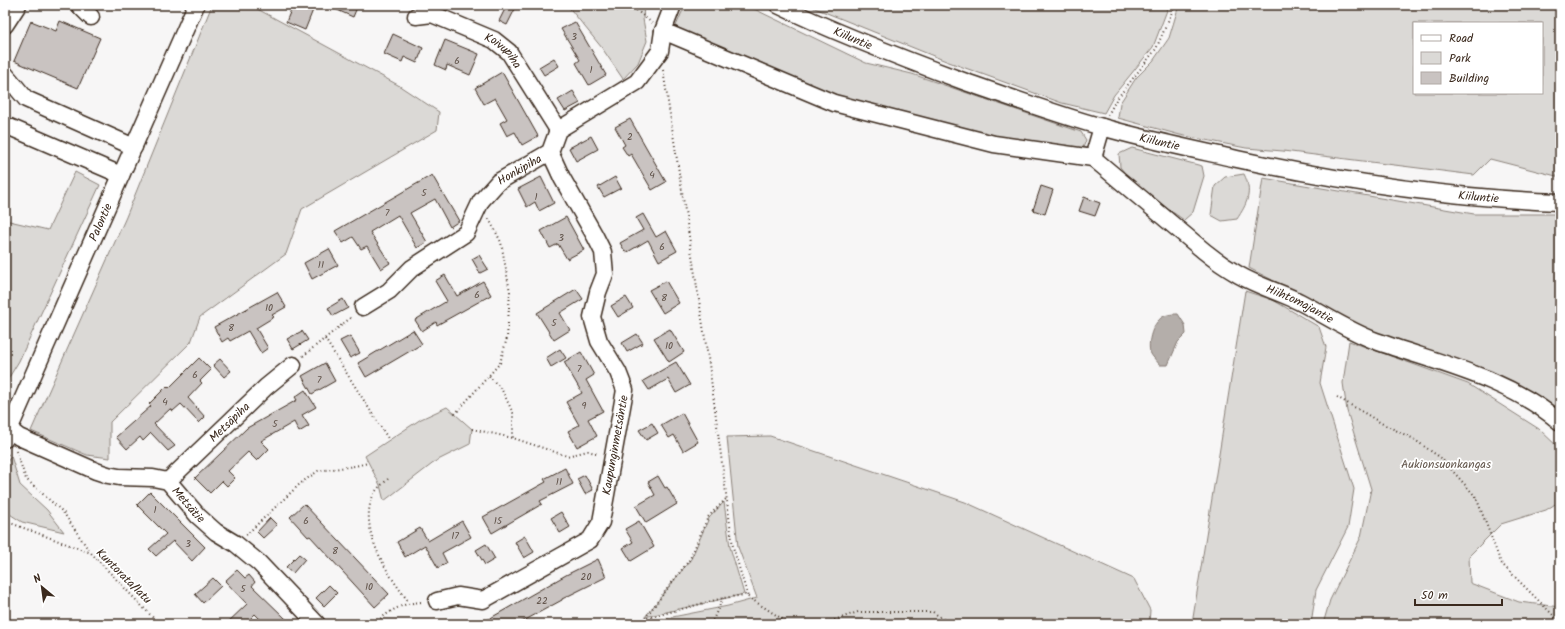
<svg xmlns="http://www.w3.org/2000/svg" width="1565" height="629" viewBox="0 0 1565 629" font-family="Kalam,sans-serif">
<rect width="100%" height="100%" fill="#f7f6f6"/>
<filter id="ink" filterUnits="userSpaceOnUse"><feTurbulence type="fractalNoise" baseFrequency=".025" numOctaves="2"/><feDisplacementMap in="SourceGraphic" scale="8" xChannelSelector="R" yChannelSelector="G"/><feConvolveMatrix kernelMatrix="1 2 1 2 8 2 1 2 1" color-interpolation-filters="sRGB"/></filter>
<g filter="url(#ink)">
<path fill="#dbd9d6" stroke="#8b827a" fill-rule="evenodd" d="M 212,5 L 250,5 L 398,85 L 439,112 L 437,130 L 302,209 L 286,254 L 200,317 L 191,342 L 110,422 L 110,458 L 87,455 L 31,431 L 126,217 Z
M 567,5 L 644,5 L 643,19 L 647,41 L 638,63 L 623,79 L 602,48 Z
M 692,5 L 738,5 L 750,7 L 866,63 L 912,74 L 1081,132 L 1086,140 L 1083,148 L 1074,151 L 998,141 L 812,89 L 682,34 L 676,26 L 682,12 Z
M 807,5 L 1169,5 L 1153,47 L 1114,95 L 1104,113 L 1062,103 L 946,61 Z
M 1179,5 L 1560,5 L 1560,177 L 1490,159 L 1474,175 L 1283,151 L 1246,148 L 1180,135 L 1118,118 L 1120,103 L 1136,78 L 1153,61 L 1169,38 ZM 1414,23 L 1542,23 L 1542,93 L 1414,93 Z
M 1132,148 L 1202,166 L 1204,176 L 1193,212 L 1184,220 L 1136,187 L 1120,167 L 1119,154 Z
M 75,172 L 100,185 L 19,361 L 5,384 L 5,220 L 48,230 Z
M 1244,174 C 1253,192 1247,204 1237,219 L 1222,221 L 1211,215 L 1215,186 L 1225,177 Z
M 1263,178 L 1474,214 L 1560,214 L 1560,412 L 1492,371 L 1369,330 L 1249,268 Z
M 1245,291 L 1273,300 L 1319,327 L 1326,347 L 1320,383 L 1354,489 L 1348,527 L 1316,590 L 1311,624 L 1192,624 Z
M 1349,341 L 1468,384 L 1539,429 L 1560,449 L 1560,501 L 1546,510 L 1501,524 L 1469,556 L 1470,583 L 1519,602 L 1560,607 L 1560,624 L 1323,624 L 1330,600 L 1361,537 L 1371,489 L 1347,411 L 1343,383 Z
M 447,407 L 472,429 L 470,444 L 436,461 L 384,501 L 380,485 L 365,456 L 421,419 Z
M 770,436 L 965,502 L 1134,579 L 1150,610 L 1149,624 L 637,624 L 728,606 L 757,598 L 738,547 L 727,437 Z
M 11,456 L 20,485 L 47,510 L 64,532 L 22,522 L 5,511 L 5,465 Z
M 724,502 L 730,547 L 744,594 L 645,617 L 691,559 L 709,518 Z"/>
<path fill="#b4aeaa" stroke="#847972" d="M 1178,314 L 1185,325 L 1186,334 L 1178,342 L 1168,365 L 1160,365 C 1157,361 1152,357 1150,352 C 1147,340 1154,317 1168,315 C 1171,314 1175,314 1178,314 Z"/>
<path fill="#c9c3c1" stroke="#3b2a1e" d="M 293,5 L 315,5 L 305,30 L 286,22 Z
M 326,5 L 358,5 L 353,17 Z
M 507,5 L 517,5 L 507,25 L 499,21 Z
M 31,21 L 56,31 L 60,21 L 100,38 L 78,88 L 14,61 Z
M 575,22 L 606,75 L 589,85 L 576,63 L 580,60 L 561,29 Z
M 393,34 L 423,48 L 417,63 L 404,57 L 402,62 L 384,54 Z
M 445,40 L 479,54 L 470,75 L 447,65 L 446,70 L 435,65 Z
M 554,58 L 559,66 L 544,75 L 539,67 Z
M 502,72 L 538,136 L 522,145 L 515,132 L 507,136 L 500,123 L 507,119 L 495,98 L 484,104 L 475,88 Z
M 573,91 L 580,103 L 565,111 L 558,100 Z
M 630,119 L 666,182 L 652,190 L 631,154 L 628,156 L 622,147 L 625,145 L 615,127 Z
M 591,136 L 598,149 L 576,161 L 569,148 Z
M 432,175 L 459,221 L 450,227 L 435,199 L 410,213 L 427,242 L 417,248 L 398,215 L 370,232 L 390,263 L 381,269 L 367,246 L 361,249 L 353,237 L 343,243 L 335,231 Z
M 541,177 L 554,203 L 539,211 L 535,202 L 527,207 L 518,189 Z
M 615,177 L 621,188 L 604,197 L 598,187 Z
M 1041,186 L 1053,190 L 1045,214 L 1033,210 Z
M 1084,197 L 1100,203 L 1095,216 L 1079,211 Z
M 643,214 L 656,237 L 666,231 L 677,251 L 659,261 L 648,240 L 626,253 L 620,243 L 643,230 L 636,218 Z
M 566,217 L 584,250 L 567,259 L 558,244 L 550,248 L 541,231 Z
M 329,249 L 338,265 L 312,279 L 304,263 Z
M 479,255 L 488,269 L 480,273 L 472,259 Z
M 445,275 L 457,296 L 483,281 L 491,295 L 437,325 L 436,322 L 422,331 L 415,320 L 447,301 L 435,281 Z
M 666,281 L 679,303 L 663,313 L 649,290 Z
M 576,289 L 583,299 L 560,313 L 570,330 L 554,340 L 537,313 Z
M 277,292 L 286,307 L 272,315 L 274,317 L 256,328 L 268,348 L 261,353 L 248,331 L 230,341 L 228,338 L 222,342 L 214,327 Z
M 626,297 L 633,308 L 618,317 L 611,306 Z
M 343,299 L 348,308 L 333,316 L 328,308 Z
M 670,329 L 684,352 L 669,362 L 654,338 Z
M 413,330 L 422,344 L 366,377 L 358,363 Z
M 302,331 L 308,340 L 293,349 L 287,339 Z
M 637,334 L 643,343 L 627,352 L 622,343 Z
M 350,336 L 360,353 L 350,358 L 340,341 Z
M 560,349 L 566,358 L 551,367 L 546,358 Z
M 581,352 L 594,375 L 586,380 L 603,411 L 588,419 L 597,436 L 577,447 L 568,431 L 579,425 L 566,402 L 582,393 L 564,362 Z
M 199,358 L 211,370 L 200,381 L 202,383 L 188,398 L 205,417 L 199,423 L 181,404 L 173,411 L 170,409 L 154,424 L 175,446 L 168,451 L 151,433 L 143,441 L 140,437 L 127,449 L 116,437 L 151,406 L 149,404 L 167,386 L 169,388 Z
M 220,359 L 231,371 L 224,377 L 213,365 Z
M 676,362 L 690,385 L 676,393 L 668,379 L 649,390 L 643,381 Z
M 325,363 L 335,381 L 312,394 L 302,376 Z
M 305,390 L 316,407 L 302,415 L 309,426 L 299,432 L 294,422 L 261,441 L 269,449 L 257,461 L 248,452 L 228,471 L 235,478 L 227,486 L 222,481 L 210,493 L 195,478 L 247,428 L 297,400 L 295,397 Z
M 682,413 L 698,442 L 683,451 L 674,435 L 669,438 L 661,425 Z
M 652,423 L 658,433 L 646,440 L 639,430 Z
M 565,468 L 573,484 L 540,501 L 542,504 L 492,533 L 483,517 L 546,482 L 544,479 Z
M 585,475 L 593,490 L 585,494 L 577,479 Z
M 658,476 L 665,488 L 667,487 L 677,504 L 646,523 L 636,506 L 655,495 L 648,482 Z
M 150,492 L 205,547 L 192,561 L 173,541 L 156,556 L 149,549 L 166,534 L 137,505 Z
M 304,504 L 389,594 L 375,607 L 310,536 L 308,537 L 290,517 Z
M 561,512 L 570,527 L 560,533 L 551,518 Z
M 270,518 L 277,525 L 263,538 L 257,532 Z
M 462,521 L 471,537 L 442,553 L 447,563 L 438,568 L 425,545 L 405,557 L 397,542 L 420,528 L 428,541 Z
M 639,521 L 654,547 L 631,561 L 623,548 L 633,542 L 625,529 Z
M 525,536 L 534,552 L 524,558 L 515,542 Z
M 486,544 L 495,559 L 485,565 L 476,550 Z
M 299,554 L 305,559 L 293,573 L 286,567 Z
M 598,559 L 606,577 L 562,599 L 562,600 L 518,624 L 480,624 L 566,575 Z
M 237,570 L 245,578 L 249,575 L 255,582 L 252,586 L 286,619 L 281,624 L 265,624 L 255,614 L 245,624 L 226,624 L 247,604 L 225,581 Z
M 213,578 L 221,586 L 203,603 L 195,594 Z
M 329,585 L 337,593 L 324,606 L 316,598 Z"/>
<g fill="none" stroke-linecap="round" stroke-linejoin="round">
<defs>
<g id="minor">
<path d="M 79,5 L 91,17"/>
<path id="s1" d="M 778,5 C 838,34 901,58 963,81 C 1009,97 1055,114 1102,127 C 1147,140 1192,149 1237,159 C 1343,182 1451,198 1560,202"/>
<path id="s2" d="M 416,16 L 432,14 L 494,40 L 509,52 L 558,130"/>
<path d="M 5,25 L 18,5"/>
<path d="M 663,31 L 834,103 L 994,144 L 1093,158"/>
<path d="M 5,74 L 26,99 L 134,147"/>
<path d="M 5,125 L 121,175"/>
<path id="s3" d="M 1102,127 L 1093,158 L 1204,251 C 1215,260 1227,268 1239,275 C 1258,286 1280,292 1300,302 C 1325,315 1349,331 1376,341 C 1440,364 1506,377 1560,422"/>
<path id="s4" d="M 363,307 L 389,291 L 412,268 L 466,233 L 481,201 L 498,182 L 550,152 L 558,130 L 637,82 L 660,51 L 663,31 L 673,5"/>
<path id="s5" d="M 10,430 L 19,437 L 96,471 L 108,475 L 119,477 L 153,478 L 168,481 L 198,516 L 216,532 L 236,544 L 259,563 L 317,624"/>
<path id="s6" d="M 5,439 L 196,5"/>
<path id="s7" d="M 168,481 L 266,387 L 293,365"/>
<path id="s8" d="M 437,601 L 458,596 L 483,600 L 590,540 L 601,522 L 625,390 L 618,372 L 599,341 L 592,317 L 598,292 L 605,274 L 603,252 L 595,236 L 562,178 L 550,152"/>
</g>
</defs>
<use href="#minor" stroke="#3b2a1e" stroke-width="19"/>
<path stroke="#3b2a1e" stroke-width="2" stroke-dasharray="1 3" stroke-linecap="butt" d="M 630,5 L 652,23
M 663,70 L 709,364 L 733,547 L 748,597
M 1108,115 L 1116,100 L 1156,49 L 1175,5
M 325,339 L 389,440
M 303,356 L 353,316
M 489,376 L 502,390 L 513,413 L 513,438
M 1337,397 L 1383,424 L 1412,438 L 1441,458 L 1476,497 L 1501,563 L 1560,622
M 455,414 L 500,363 L 507,338 L 510,292 L 501,242 L 488,217
M 472,429 L 513,438 L 567,456 L 588,451 L 599,454
M 16,451 L 26,479 L 63,512 L 90,552
M 5,458 L 9,452
M 388,479 C 384,483 377,488 374,494 C 356,527 389,577 409,602
M 5,521 L 91,553 L 159,624
M 246,535 L 301,483 L 318,471 L 355,466 L 368,463
M 645,618 L 690,559 L 708,517 L 726,499
M 374,624 C 391,610 401,603 423,602
M 637,624 L 644,619 L 723,598 L 745,595 L 790,624
M 711,624 L 723,598
M 823,624 L 858,612 L 933,612 L 950,624"/>
<use href="#minor" stroke="#fff" stroke-width="16"/>
</g>
</g>
<g text-anchor="middle" stroke-width="3.5" stroke-linejoin="round" paint-order="stroke">
<g font-size="10" fill="#5e5047">
<text x="574" y="40">3</text>
<text x="457" y="64">6</text>
<text x="591" y="73">1</text>
<text x="630" y="140">2</text>
<text x="652" y="178">4</text>
<text x="424" y="196">5</text>
<text x="536" y="200">1</text>
<text x="387" y="216">7</text>
<text x="561" y="241">3</text>
<text x="662" y="250">6</text>
<text x="321" y="268">11</text>
<text x="477" y="298">6</text>
<text x="664" y="301">8</text>
<text x="269" y="311">10</text>
<text x="554" y="326">5</text>
<text x="231" y="331">8</text>
<text x="669" y="349">10</text>
<text x="579" y="372">7</text>
<text x="195" y="378">6</text>
<text x="319" y="383">7</text>
<text x="165" y="405">4</text>
<text x="584" y="409">9</text>
<text x="275" y="427">5</text>
<text x="559" y="485">11</text>
<text x="155" y="513">1</text>
<text x="306" y="524">6</text>
<text x="498" y="524">15</text>
<text x="455" y="539">17</text>
<text x="188" y="547">3</text>
<text x="335" y="554">8</text>
<text x="586" y="580">20</text>
<text x="369" y="590">10</text>
<text x="243" y="592">5</text>
<text x="542" y="604">22</text>
</g>
<g font-size="12" fill="#3b2a1e" stroke="#fff">
<text dy="4" stroke="none"><textPath href="#s1" startOffset="82">Kiiluntie</textPath></text>
<text dy="4" stroke="none"><textPath href="#s2" startOffset="97">Koivupiha</textPath></text>
<text dy="4" stroke="none"><textPath href="#s1" startOffset="406">Kiiluntie</textPath></text>
<text dy="4" stroke="none"><textPath href="#s4" startOffset="213">Honkipiha</textPath></text>
<text dy="4" stroke="none"><textPath href="#s1" startOffset="730">Kiiluntie</textPath></text>
<text dy="4" stroke="none"><textPath href="#s6" startOffset="237">Palontie</textPath></text>
<text dy="4" stroke="none"><textPath href="#s3" startOffset="287">Hiihtomajantie</textPath></text>
<text dy="4" stroke="none"><textPath href="#s7" startOffset="85">Metsäpiha</textPath></text>
<text dy="4" stroke="none"><textPath href="#s8" startOffset="269">Kaupunginmetsäntie</textPath></text>
<text dy="4" stroke="none"><textPath href="#s5" startOffset="200">Metsätie</textPath></text>
<text transform="translate(124 576) rotate(45)" y="4">Kuntorata/latu</text>
</g>
<g font-size="12" fill="#63564c" stroke="#fff">
<text x="1446" y="468">Aukionsuonkangas</text>
</g>
</g>
<rect width="1565" height="629" fill="none" stroke="#fff" stroke-width="20"/>
<rect x="10" y="10" width="1545" height="609" fill="none" stroke="#3b2a1e" stroke-width="1.5" filter="url(#ink)"/>
<rect x="1413" y="22" width="130" height="72" fill="#ffffff" stroke="#b1aaa5"/>
<rect x="1421" y="35" width="20" height="6" fill="#ffffff" stroke="#b1aaa5"/>
<text x="1449" y="42" font-size="12" fill="#3b2a1e">Road</text>
<rect x="1421" y="52" width="20" height="12" fill="#dbd9d6" stroke="#b1aaa5"/>
<text x="1449" y="62" font-size="12" fill="#3b2a1e">Park</text>
<rect x="1421" y="72" width="20" height="12" fill="#c9c3c1" stroke="#b1aaa5"/>
<text x="1449" y="82" font-size="12" fill="#3b2a1e">Building</text>
<g transform="translate(42 587) rotate(331)" stroke="#ffffff" stroke-width="3" paint-order="stroke">
<path d="M0-3L7 15L0 10L-7 15Z" fill="#3b2a1e"/>
<text y="-6" font-size="11" font-weight="bold" text-anchor="middle" fill="#3b2a1e">N</text>
</g>
<path d="M1415 599v6h87v-6" fill="none" stroke="#3b2a1e" stroke-width="2"/>
<text x="1421" y="599" font-size="12" fill="#3b2a1e" stroke="#ffffff" stroke-width="3" paint-order="stroke">50 m</text>
</svg>
